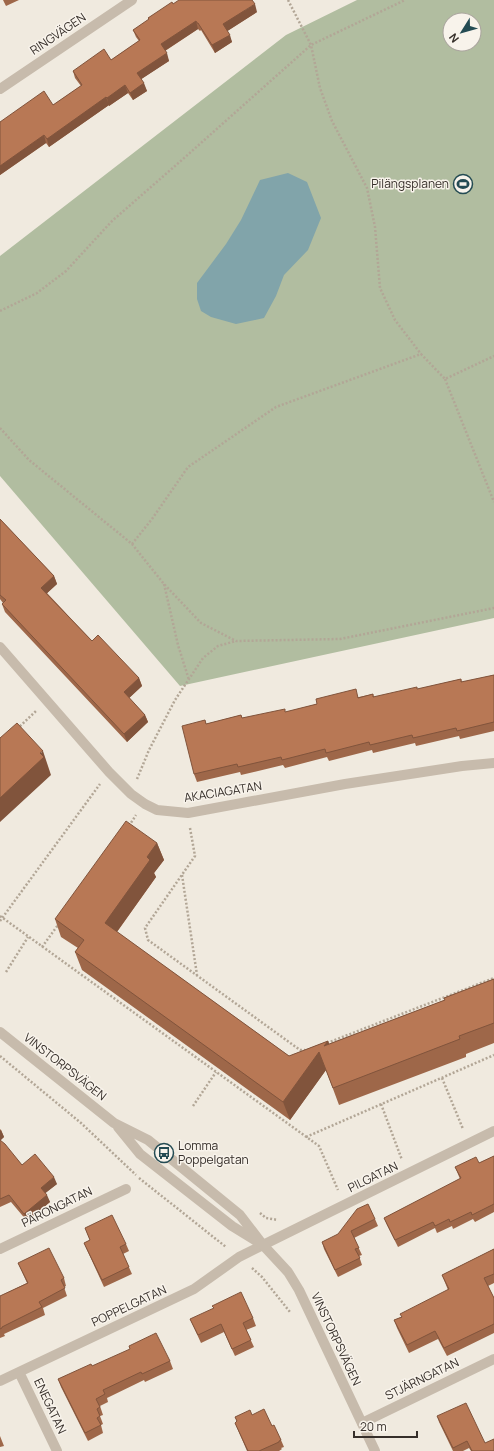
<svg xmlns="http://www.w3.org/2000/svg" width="494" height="1451" viewBox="0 0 494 1451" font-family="Manrope,sans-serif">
<rect width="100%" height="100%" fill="#f0eadf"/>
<path fill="#b1bda0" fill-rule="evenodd" d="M 357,0 L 494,0 L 494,618 L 180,686 L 0,476 L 0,256 L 286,35 ZM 450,20 L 474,20 L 474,44 L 450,44 Z"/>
<path fill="#81a4aa" d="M 288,173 L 307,182 L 321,218 L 308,250 L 284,275 L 276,296 L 264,318 L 236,324 L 211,317 L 201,311 L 197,299 L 197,283 L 226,244 L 241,220 L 260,180 Z"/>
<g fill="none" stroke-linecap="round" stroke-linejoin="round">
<path stroke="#b2a696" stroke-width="2.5" stroke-dasharray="2 2" stroke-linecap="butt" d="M 288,0 L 311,45 L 320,88 L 332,121 L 367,188 L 375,227 L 380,288 L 395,320 L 421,354
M 0,311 L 37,293 L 66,271 L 112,221 L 183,159 L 311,45 L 405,0
M 445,379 L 494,502
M 0,428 L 29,460 L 132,544 L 164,584 L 201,623 L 236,641 L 340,639 L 494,608
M 132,544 L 152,519 L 188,467 L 276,407 L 421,354 L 445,379 L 494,356
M 164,584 L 178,645 L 189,680
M 17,729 L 36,711
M 137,779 L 149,750 L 175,700 L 203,658 L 218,646 L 236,641
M 129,826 L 136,815
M 190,828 L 195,856 L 145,928 L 148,940 L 300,1050 L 305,1050
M 182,875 L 197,975
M 0,916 L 319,1146 L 338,1190
M 0,921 L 100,784
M 42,947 L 58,925
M 6,972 L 28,937
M 327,1043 L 494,978
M 0,1056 L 81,1123 L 136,1175
M 442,1078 L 463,1129
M 381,1104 L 402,1160
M 193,1106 L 216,1072
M 306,1137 L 494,1055
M 139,1178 L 226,1247
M 260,1213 L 266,1218 L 278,1220
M 252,1268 L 262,1277 L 290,1312"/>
<path stroke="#c7bbac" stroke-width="10" d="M 0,89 L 132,0
M 0,647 L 109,772 L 131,794 L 145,804 L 157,810 L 188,813 L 345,784 L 462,766 L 494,763
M 0,1249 L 126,1189
M 19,1372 L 57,1451
M 0,1381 L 194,1289 L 239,1257 L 263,1245 L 494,1131
M 362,1423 L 494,1359"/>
<path stroke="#c7bbac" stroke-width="10" d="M 0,1032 L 114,1123 L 148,1140 L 240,1215 L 263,1245 L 288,1272 L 299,1290 L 375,1451
M 118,1127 L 140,1154 L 232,1226 L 258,1242"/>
</g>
<path fill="#9e6749" d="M 3,0 L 19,0 L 6,6 Z
M 173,4 L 257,12 L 227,31 L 232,42 L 215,53 L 201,30 L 200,31 L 198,29 L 165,51 L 169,61 L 141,79 L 147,91 L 133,100 L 128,93 L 109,106 L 109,105 L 49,147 L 46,143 L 0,175 L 0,122 L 53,105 L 81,86 L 75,78 L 73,71 L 111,60 L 139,41 L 136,37 L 133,30 L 149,20 L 148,18 Z
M 0,519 L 54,576 L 57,584 L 47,593 L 92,641 L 139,678 L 142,686 L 129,698 L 145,715 L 148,722 L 127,742 L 5,612 L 2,604 L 3,603 L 0,599 Z
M 494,675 L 494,731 L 460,739 L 459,736 L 416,746 L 415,743 L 373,753 L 372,750 L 329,761 L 327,757 L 285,768 L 283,765 L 241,775 L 240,772 L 197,782 L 194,774 L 205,720 L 206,724 L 241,715 L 242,718 L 286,712 L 317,704 L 359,697 L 373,694 L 374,697 L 418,689 L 461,679 L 462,682 Z
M 157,843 L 164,860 L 154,873 L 156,877 L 117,932 L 289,1056 L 328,1041 L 329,1044 L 445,1000 L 444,998 L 494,979 L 494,1043 L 466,1054 L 466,1057 L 339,1105 L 326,1070 L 290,1120 L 82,970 L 75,952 L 78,948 L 61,937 L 55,919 Z
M 0,1129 L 1,1130 L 4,1137 L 0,1140 L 22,1165 L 57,1184 L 45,1193 L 50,1202 L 27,1221 L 11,1202 L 0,1207 Z
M 494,1156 L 494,1212 L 475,1222 L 473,1219 L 453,1229 L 452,1226 L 437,1233 L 435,1228 L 398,1247 L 387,1225 L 384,1218 L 460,1179 L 455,1167 L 479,1163 Z
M 375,1219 L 378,1226 L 354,1238 L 362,1255 L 359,1256 L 362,1265 L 338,1277 L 324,1249 L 322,1242 Z
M 85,1228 L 126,1244 L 129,1251 L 123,1254 L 132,1274 L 104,1287 L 87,1250 L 84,1243 L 90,1240 Z
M 494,1249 L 494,1283 L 488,1286 L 494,1298 L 494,1333 L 447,1356 L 438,1339 L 409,1353 L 397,1328 L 394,1320 L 401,1317 L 448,1290 L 442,1275 Z
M 18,1263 L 64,1278 L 66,1286 L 64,1287 L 67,1296 L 43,1308 L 45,1315 L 4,1334 L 5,1336 L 0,1338 L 0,1296 L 27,1283 Z
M 253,1318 L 256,1326 L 246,1330 L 254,1347 L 235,1356 L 224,1332 L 201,1343 L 190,1319 Z
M 170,1361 L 173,1369 L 145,1382 L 144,1380 L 107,1398 L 108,1402 L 100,1406 L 103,1415 L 100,1416 L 103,1424 L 101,1425 L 103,1433 L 88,1441 L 61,1387 L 58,1379 L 92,1366 Z
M 252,1415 L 272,1426 L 281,1440 L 284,1447 L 281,1448 L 282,1449 L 279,1451 L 247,1451 L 235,1423 L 237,1422 L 235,1417 Z
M 437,1416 L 485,1443 L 494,1451 L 471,1451 L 469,1448 L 463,1451 L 453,1451 L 439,1422 Z
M 0,1436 L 4,1446 L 0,1447 Z"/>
<path fill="#81543c" d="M 255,4 L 257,12 L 226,32 L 223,24 Z
M 196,21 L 198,29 L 163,52 L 161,44 Z
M 230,35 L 232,42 L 215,53 L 212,45 Z
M 167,53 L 169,61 L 140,80 L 137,73 Z
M 144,83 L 147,91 L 133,100 L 130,93 Z
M 125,85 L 128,93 L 109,106 L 107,98 Z
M 106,97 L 109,105 L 49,147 L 47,139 Z
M 44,135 L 46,143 L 0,175 L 0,166 Z
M 54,576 L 57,584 L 44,596 L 41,588 Z
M 139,678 L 142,686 L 127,700 L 124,692 Z
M 145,715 L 148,722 L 127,742 L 124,734 Z
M 43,751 L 51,775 L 0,822 L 0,798 Z
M 157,843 L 164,860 L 154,873 L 156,877 L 111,940 L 105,923 L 147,857 Z
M 328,1041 L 334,1058 L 324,1046 Z
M 319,1052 L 326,1070 L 290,1120 L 283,1102 Z
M 1,1130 L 4,1137 L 0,1141 L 0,1131 Z
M 54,1177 L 57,1184 L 43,1195 L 41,1188 Z
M 47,1195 L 50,1202 L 27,1221 L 24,1214 Z"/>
<path fill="#b87855" stroke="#81543c" d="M 179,0 L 252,0 L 255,4 L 223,24 L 230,35 L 212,45 L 198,23 L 197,23 L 196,21 L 161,44 L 167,53 L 137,73 L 144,83 L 130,93 L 125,85 L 107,98 L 106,97 L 47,139 L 44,135 L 0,166 L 0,122 L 44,91 L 53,105 L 82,85 L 73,71 L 104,49 L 111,60 L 140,40 L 133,30 L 149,19 L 148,18 L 172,2 L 173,4 Z
M 0,519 L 54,576 L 41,588 L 92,641 L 98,635 L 139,678 L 124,692 L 145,715 L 124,734 L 2,604 L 6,600 L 0,595 Z
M 494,675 L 494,722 L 457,731 L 456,728 L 413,738 L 412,735 L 370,745 L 369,742 L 326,753 L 325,749 L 282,760 L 281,757 L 238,767 L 237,764 L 194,774 L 182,726 L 205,720 L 206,724 L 241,715 L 242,718 L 285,709 L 285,712 L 317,704 L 316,699 L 356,689 L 358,698 L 373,694 L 373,697 L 417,687 L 417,689 L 461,679 L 461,682 Z
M 17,723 L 43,751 L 40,753 L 44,757 L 0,798 L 0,738 Z
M 126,821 L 157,843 L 147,857 L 150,860 L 105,923 L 289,1056 L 328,1041 L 324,1046 L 445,1000 L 444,998 L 494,979 L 494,1023 L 459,1036 L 460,1039 L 333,1088 L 319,1052 L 283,1102 L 75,952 L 84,940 L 55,919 Z
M 0,1140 L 5,1144 L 22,1165 L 35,1154 L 54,1177 L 41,1188 L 47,1195 L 24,1214 L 9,1195 L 0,1199 Z
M 494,1156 L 494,1204 L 472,1215 L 471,1212 L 450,1222 L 449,1219 L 435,1226 L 433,1222 L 395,1240 L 384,1218 L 461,1178 L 455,1167 L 476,1157 L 479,1163 Z
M 368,1204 L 375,1219 L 351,1231 L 359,1248 L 355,1249 L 360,1258 L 335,1270 L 322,1242 L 338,1234 L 357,1209 Z
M 112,1215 L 126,1244 L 120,1247 L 129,1267 L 102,1280 L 84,1243 L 90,1240 L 85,1228 Z
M 49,1248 L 64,1278 L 61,1280 L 65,1288 L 39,1302 L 42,1307 L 2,1327 L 2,1328 L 0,1329 L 0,1296 L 28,1283 L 18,1263 Z
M 494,1249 L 494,1274 L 484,1278 L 494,1298 L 494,1324 L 444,1348 L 435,1331 L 407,1345 L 394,1320 L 402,1317 L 400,1314 L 449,1289 L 442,1275 Z
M 241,1292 L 253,1318 L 243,1323 L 251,1340 L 232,1349 L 221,1324 L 198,1335 L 190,1319 L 214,1308 L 212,1306 Z
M 156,1333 L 170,1361 L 142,1374 L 141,1372 L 103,1390 L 105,1394 L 96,1399 L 100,1407 L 97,1409 L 100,1416 L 97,1418 L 101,1425 L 85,1433 L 58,1379 L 91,1364 L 92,1366 L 130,1349 L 129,1346 Z
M 466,1403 L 485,1443 L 494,1439 L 494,1451 L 472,1451 L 467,1441 L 453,1448 L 437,1416 Z
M 264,1409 L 272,1426 L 274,1425 L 281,1440 L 279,1441 L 279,1442 L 259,1451 L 248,1451 L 235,1423 L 237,1421 L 235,1417 L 250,1410 L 252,1415 Z"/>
<defs>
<symbol id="stadium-ring" viewBox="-11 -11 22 22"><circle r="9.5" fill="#f8f3eb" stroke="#244b53" stroke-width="1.5"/><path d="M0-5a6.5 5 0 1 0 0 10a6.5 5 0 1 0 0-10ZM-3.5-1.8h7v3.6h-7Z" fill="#244b53"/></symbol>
<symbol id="bus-ring" viewBox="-11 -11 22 22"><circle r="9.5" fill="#f8f3eb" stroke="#244b53" stroke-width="1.5"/><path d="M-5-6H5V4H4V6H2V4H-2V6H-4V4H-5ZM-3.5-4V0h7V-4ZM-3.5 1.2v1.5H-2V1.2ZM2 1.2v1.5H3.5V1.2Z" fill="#244b53"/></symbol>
</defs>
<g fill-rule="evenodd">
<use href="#stadium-ring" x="452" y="173" width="22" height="22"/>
<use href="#bus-ring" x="153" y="1142" width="22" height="22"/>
</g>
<g text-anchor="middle" stroke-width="3" stroke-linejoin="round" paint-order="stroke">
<g font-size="12" fill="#362f2a" stroke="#f8f3eb">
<text transform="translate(58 34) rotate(-34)" y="4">RINGVÄGEN</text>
<text transform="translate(223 792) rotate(-9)" y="4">AKACIAGATAN</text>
<text transform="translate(65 1067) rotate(38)" y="4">VINSTORPSVÄGEN</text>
<text transform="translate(373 1177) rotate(-26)" y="4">PILGATAN</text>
<text transform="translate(57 1207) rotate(-26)" y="4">PÄRONGATAN</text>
<text transform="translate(129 1306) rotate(-25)" y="4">POPPELGATAN</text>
<text transform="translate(336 1339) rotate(65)" y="4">VINSTORPSVÄGEN</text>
<text transform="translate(422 1379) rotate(-26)" y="4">STJÄRNGATAN</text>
<text transform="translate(50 1406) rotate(65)" y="4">ENEGATAN</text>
</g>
<g font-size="12" fill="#362f2a" stroke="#f8f3eb" text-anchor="end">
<text x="449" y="188">Pilängsplanen</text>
<text x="178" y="1150" text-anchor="start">Lomma<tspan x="178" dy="14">Poppelgatan</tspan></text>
</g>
</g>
<g transform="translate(462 32) rotate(233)"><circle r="19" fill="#f8f3eb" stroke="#aaa59e"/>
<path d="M0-3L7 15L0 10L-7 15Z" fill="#244b53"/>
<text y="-6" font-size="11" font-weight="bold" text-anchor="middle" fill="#362f2a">N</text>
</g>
<path d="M354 1431v6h63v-6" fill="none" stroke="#362f2a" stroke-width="2"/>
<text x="360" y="1431" font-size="12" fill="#362f2a" stroke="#f8f3eb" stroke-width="3" paint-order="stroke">20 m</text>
</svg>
